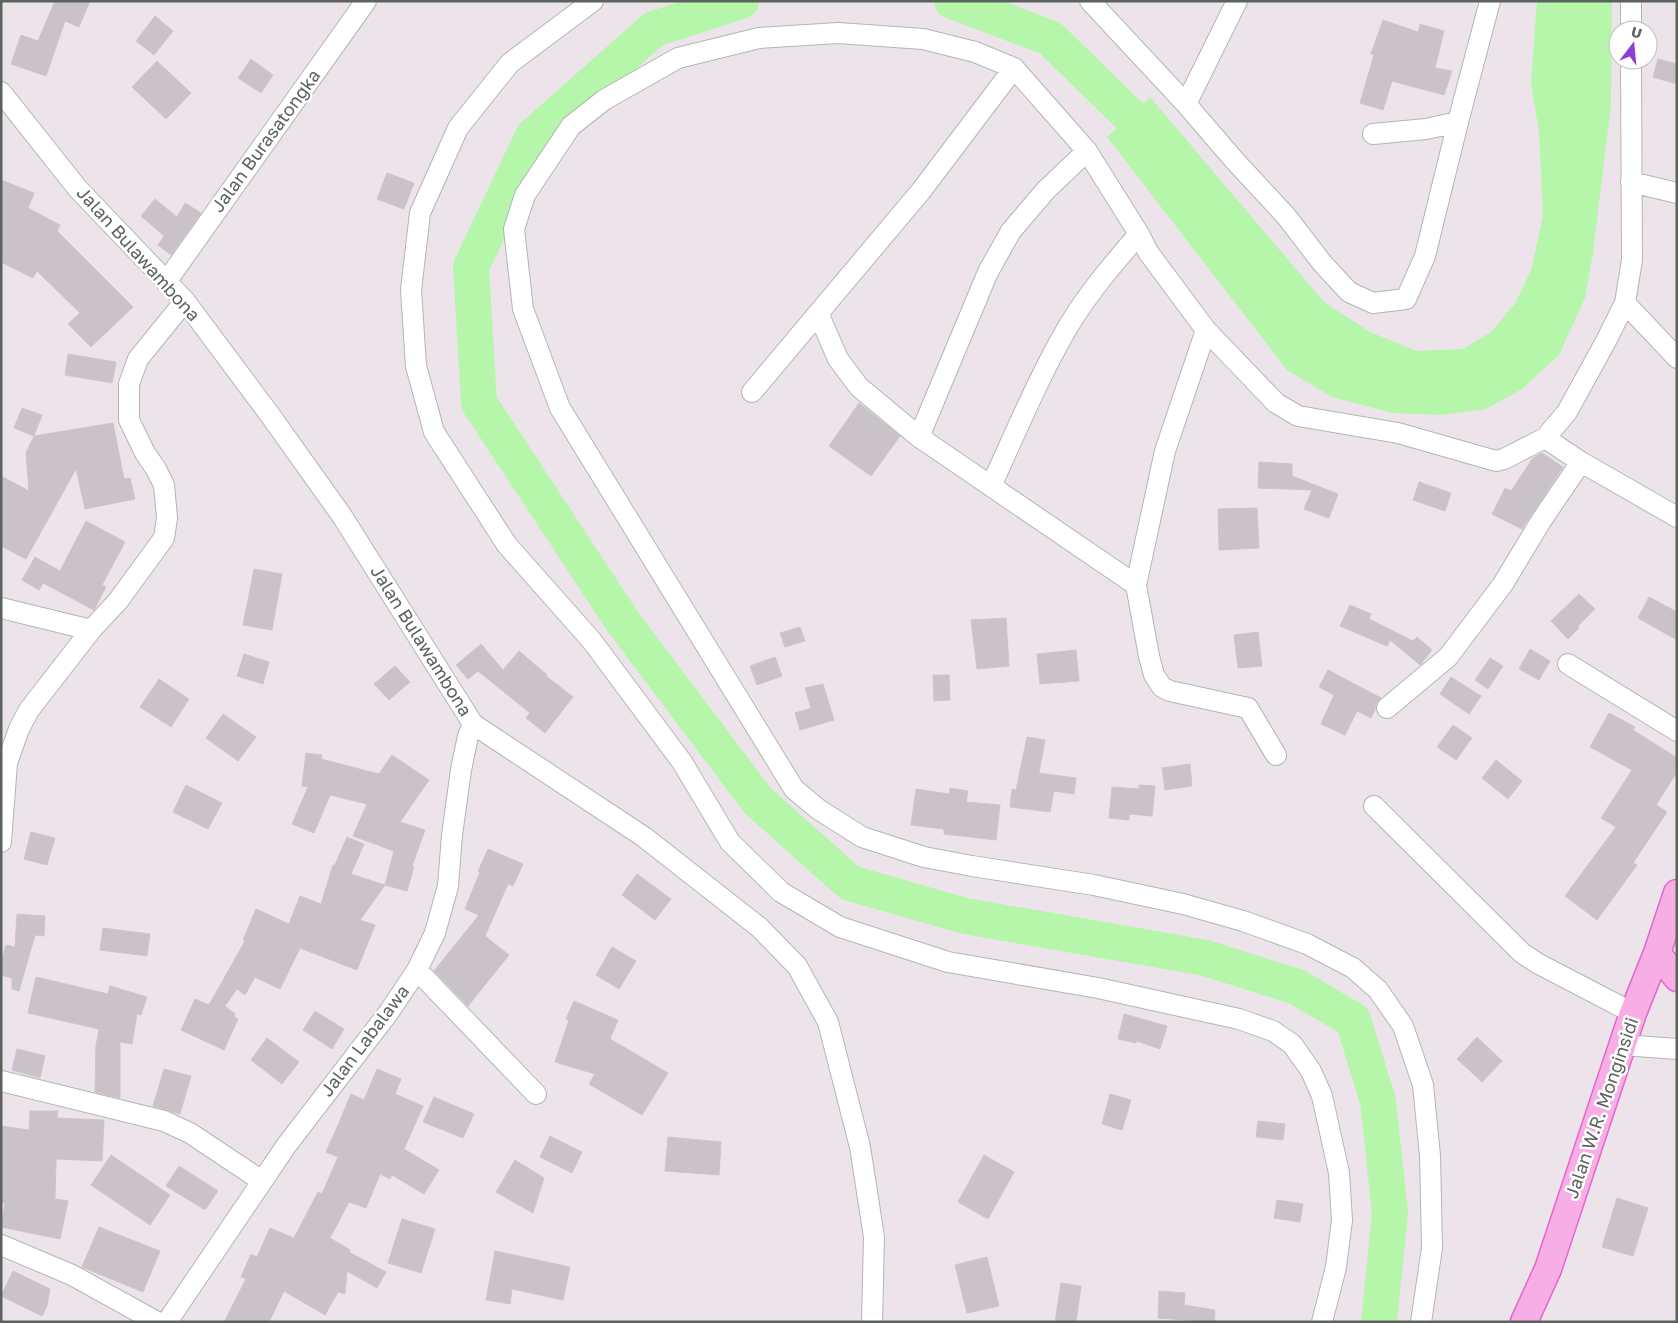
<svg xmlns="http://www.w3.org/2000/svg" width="1678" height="1323" viewBox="0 0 1678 1323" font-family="'Golos Text',sans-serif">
<rect width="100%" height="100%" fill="#ede4eb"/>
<path fill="#b5f6aa" d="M 1537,1 L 1612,1 L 1611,105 L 1593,253 L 1585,298 L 1559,355 L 1522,389 L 1486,409 L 1441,415 L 1393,413 L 1332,397 L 1287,370 L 1107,137 L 1150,97 L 1324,302 L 1370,332 L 1417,351 L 1463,349 L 1491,332 L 1516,302 L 1531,270 L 1543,217 L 1539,132 L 1531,83 Z"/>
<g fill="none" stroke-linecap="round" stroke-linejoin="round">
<path stroke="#b5f6aa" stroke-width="36" d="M 741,1 L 654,29 L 533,136 L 471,267 L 479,403 L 623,622 L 758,801 L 850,883 L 965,916 L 1206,958 L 1297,987 L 1353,1020 L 1378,1101 L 1390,1213 L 1379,1322
M 952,1 L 1050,38 L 1130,116"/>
</g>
<path fill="#cac2c9" stroke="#d1c2cf" d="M 55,1 L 90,1 L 79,27 L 65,21 L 46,76 L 11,64 L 21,35 L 38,41 Z
M 155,16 L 173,31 L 154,55 L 136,41 Z
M 1383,20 L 1418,32 L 1420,24 L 1444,31 L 1435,68 L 1452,71 L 1444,95 L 1392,81 L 1383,110 L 1360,103 L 1374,55 L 1371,54 Z
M 251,59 L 273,75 L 261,93 L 238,78 Z
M 1658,59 L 1677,64 L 1677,84 L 1653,77 Z
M 157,61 L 191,93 L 166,119 L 132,87 Z
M 387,173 L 414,183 L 404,209 L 377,199 Z
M 1,180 L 34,193 L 28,208 L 60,225 L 57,231 L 133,307 L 91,347 L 68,324 L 80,313 L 37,271 L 33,278 L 1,262 Z
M 155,199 L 177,217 L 185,203 L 201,213 L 171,255 L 158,245 L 164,236 L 141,216 Z
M 68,354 L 116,362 L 112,383 L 65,375 Z
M 859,403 L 900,436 L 871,476 L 829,446 Z
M 22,408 L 42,415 L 34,436 L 14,428 Z
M 113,423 L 124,479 L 130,478 L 135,499 L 85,509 L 76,469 L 26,559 L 1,546 L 1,476 L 29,491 L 26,453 L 34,436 Z
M 1542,453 L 1563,467 L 1522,529 L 1492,514 L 1505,488 L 1511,491 L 1533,458 Z
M 1259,462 L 1292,464 L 1292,476 L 1338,494 L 1329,518 L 1304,509 L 1312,490 L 1258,488 Z
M 1419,482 L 1451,493 L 1445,511 L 1413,500 Z
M 1257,508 L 1259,548 L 1219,550 L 1218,509 Z
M 86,521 L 125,542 L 102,585 L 106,587 L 94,610 L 43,583 L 39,590 L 22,580 L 35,557 L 60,571 Z
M 254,569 L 282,574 L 272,630 L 243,625 Z
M 1579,594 L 1595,609 L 1578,626 L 1579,628 L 1568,639 L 1551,621 Z
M 1649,597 L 1677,612 L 1677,640 L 1638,618 Z
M 1350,605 L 1371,614 L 1369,619 L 1413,641 L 1417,637 L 1432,650 L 1420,665 L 1390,640 L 1387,646 L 1340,626 Z
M 1006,618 L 1009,666 L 977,669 L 971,620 Z
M 800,627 L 805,641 L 785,647 L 780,633 Z
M 1258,632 L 1262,666 L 1238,668 L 1234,635 Z
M 481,644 L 503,670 L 519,651 L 547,675 L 546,676 L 573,697 L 545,733 L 526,718 L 530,713 L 478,671 L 468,679 L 456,665 Z
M 1530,649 L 1550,661 L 1539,680 L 1519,669 Z
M 1076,650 L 1079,681 L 1040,684 L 1037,654 Z
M 244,654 L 269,662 L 263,684 L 237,676 Z
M 775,657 L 782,676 L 757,685 L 750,666 Z
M 1490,658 L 1503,666 L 1488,689 L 1475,680 Z
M 395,666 L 410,682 L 389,700 L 374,684 Z
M 1328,670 L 1381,698 L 1376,703 L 1375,710 L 1371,718 L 1357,711 L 1345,735 L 1321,724 L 1334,695 L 1319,687 Z
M 933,675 L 949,675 L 950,700 L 934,701 Z
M 1451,677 L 1481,696 L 1469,714 L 1440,694 Z
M 159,679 L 189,699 L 171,727 L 140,707 Z
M 823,684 L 834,720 L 800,730 L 795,713 L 811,708 L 805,688 Z
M 1609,713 L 1635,727 L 1633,730 L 1677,758 L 1677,772 L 1656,805 L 1667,812 L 1633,863 L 1637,865 L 1597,920 L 1565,896 L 1616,827 L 1601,818 L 1632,770 L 1590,747 Z
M 223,714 L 256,737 L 238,761 L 206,738 Z
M 1453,725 L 1472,738 L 1456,760 L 1437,747 Z
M 1027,737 L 1045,740 L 1039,773 L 1076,778 L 1074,794 L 1054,791 L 1050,812 L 1010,807 L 1012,789 L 1016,790 Z
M 306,753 L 322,755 L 321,759 L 379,774 L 392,755 L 429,780 L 400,822 L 425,830 L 412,866 L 414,867 L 407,891 L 385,885 L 394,851 L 353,836 L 367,804 L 330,795 L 314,833 L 292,824 L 308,787 L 302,786 Z
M 1496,760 L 1522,781 L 1508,799 L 1482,778 Z
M 1190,764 L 1192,786 L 1165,790 L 1162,768 Z
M 186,785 L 222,803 L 208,829 L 173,812 Z
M 1139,785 L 1155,786 L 1152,816 L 1129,814 L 1129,820 L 1109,818 L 1112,787 L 1139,789 Z
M 950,788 L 968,791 L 966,802 L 1000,805 L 996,840 L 944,834 L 944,829 L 911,825 L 916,789 L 949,794 Z
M 31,832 L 55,838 L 47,865 L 24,859 Z
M 347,837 L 364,844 L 351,874 L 385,885 L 360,920 L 375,925 L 357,970 L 300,948 L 280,989 L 255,977 L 245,995 L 237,989 L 225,1006 L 235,1014 L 234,1016 L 238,1019 L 224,1050 L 181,1030 L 195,999 L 209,1005 L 245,941 L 243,940 L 256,909 L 289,924 L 300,896 L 321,904 L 333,865 L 335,865 Z
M 488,849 L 523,864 L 513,886 L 508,884 L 485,936 L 509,955 L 468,1006 L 434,971 L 479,915 L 465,909 L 480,872 L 478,871 Z
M 637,874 L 671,899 L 655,920 L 622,895 Z
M 17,914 L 45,916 L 44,936 L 35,935 L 19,991 L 12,989 L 12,978 L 1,975 L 1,962 L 6,945 L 15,947 Z
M 103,928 L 150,934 L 147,956 L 100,950 Z
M 612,947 L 636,961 L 619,989 L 596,975 Z
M 36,977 L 108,994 L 110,986 L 147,997 L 141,1015 L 137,1014 L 132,1044 L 120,1042 L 120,1098 L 95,1092 L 96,1046 L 99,1029 L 28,1013 Z
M 574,1001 L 618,1020 L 610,1039 L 668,1073 L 642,1115 L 589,1084 L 595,1074 L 555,1062 L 569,1020 L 566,1019 Z
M 315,1011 L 344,1029 L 332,1049 L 303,1030 Z
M 1124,1014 L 1167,1026 L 1160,1049 L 1137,1041 L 1136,1043 L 1118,1039 Z
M 1477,1037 L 1502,1061 L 1482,1082 L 1457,1059 Z
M 267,1038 L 299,1062 L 282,1084 L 251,1060 Z
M 17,1049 L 45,1056 L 40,1078 L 12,1070 Z
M 164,1069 L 191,1076 L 180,1114 L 153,1106 Z
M 377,1069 L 401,1079 L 395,1094 L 423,1106 L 404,1149 L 439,1170 L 424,1194 L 392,1175 L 390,1179 L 380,1174 L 366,1208 L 349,1202 L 330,1238 L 350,1250 L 349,1252 L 386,1272 L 377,1288 L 347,1271 L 345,1294 L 338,1292 L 325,1315 L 284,1291 L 269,1322 L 224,1322 L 246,1279 L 241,1277 L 251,1254 L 257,1257 L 270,1228 L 294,1238 L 318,1192 L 322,1194 L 338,1157 L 326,1152 L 339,1123 L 351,1094 L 364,1100 Z
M 1110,1094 L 1131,1100 L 1122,1130 L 1102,1124 Z
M 434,1097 L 474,1114 L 463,1138 L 423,1122 Z
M 30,1111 L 58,1111 L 57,1118 L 104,1120 L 102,1161 L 56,1159 L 55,1199 L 68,1201 L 60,1239 L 1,1227 L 5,1203 L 1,1203 L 1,1126 L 29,1130 Z
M 1258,1121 L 1285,1124 L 1283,1140 L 1256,1137 Z
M 550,1136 L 582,1152 L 572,1173 L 540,1157 Z
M 668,1137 L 721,1142 L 719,1175 L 665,1171 Z
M 111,1155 L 170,1195 L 150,1225 L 91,1185 Z
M 984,1155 L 1014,1172 L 988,1219 L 958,1202 Z
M 515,1160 L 544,1178 L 533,1213 L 496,1192 Z
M 179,1166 L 218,1191 L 205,1210 L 166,1186 Z
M 1617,1198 L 1648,1208 L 1633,1256 L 1602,1247 Z
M 1277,1200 L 1303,1204 L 1300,1222 L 1274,1218 Z
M 402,1219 L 435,1229 L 421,1273 L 388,1263 Z
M 99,1227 L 160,1251 L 143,1292 L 82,1267 Z
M 495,1251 L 570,1267 L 563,1300 L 512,1289 L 510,1304 L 486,1300 Z
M 987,1257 L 999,1306 L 967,1313 L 955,1265 Z
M 13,1271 L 50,1289 L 47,1306 L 42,1316 L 1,1296 Z
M 1061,1283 L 1081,1286 L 1076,1322 L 1055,1322 Z
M 1159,1291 L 1185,1293 L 1184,1305 L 1215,1310 L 1214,1322 L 1158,1318 Z"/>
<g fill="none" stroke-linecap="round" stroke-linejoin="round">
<defs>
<path id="minor" d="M 593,1 L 510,63 L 458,128 L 420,213 L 411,290 L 416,366 L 434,432 L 507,545 L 592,641 L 682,762 L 730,842 L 781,892 L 840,927 L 948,962 L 1098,988 L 1239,1019 L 1273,1031 L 1292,1044 L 1311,1071 L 1322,1096 L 1339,1173 L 1342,1220 L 1336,1267 L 1322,1322
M 1090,1 L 1186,104 L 1235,161 L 1286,216 L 1323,264 L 1349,292 L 1373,303 L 1406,299 L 1425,256 L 1458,122 L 1490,1
M 1631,30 L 1631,1
M 1,92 L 78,189 L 185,301 L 270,415 L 342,516 L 473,724 L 644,837 L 759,927 L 797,966 L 828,1022 L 860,1147 L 874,1237 L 872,1322
M 1186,104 L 1237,1
M 1373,134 L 1426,129 L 1458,122
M 1631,182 L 1677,193
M 166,282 L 366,1
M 1625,303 L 1677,358
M 819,315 L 838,359 L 859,387 L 919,437 L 1136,585
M 1206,330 L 1165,451 L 1136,585 L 1149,656 L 1154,675 L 1162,687 L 1170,691 L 1248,708 L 1276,755
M 752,392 L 921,191 L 1014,68
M 919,437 L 988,272 L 1011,231 L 1046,190 L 1087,151
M 1545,438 L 1581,462 L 1677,517
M 991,486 C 1016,432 1039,376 1069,325 C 1089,292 1114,263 1139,234
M 1,608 L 91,630
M 1568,664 L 1677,731
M 1387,708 L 1448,657 L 1503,584 L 1541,521 L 1581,462
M 1374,806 L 1522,953 L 1537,963 L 1633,1013
M 1,842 L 7,763 L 19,729 L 29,710 L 91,630 L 118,601 L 164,538 L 167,518 L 164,485 L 156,469 L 145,453 L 129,420 L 129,384 L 138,359 L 185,301
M 417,970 L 536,1094
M 1623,1045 L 1677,1049
M 1,1081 L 164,1121 L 190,1133 L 262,1181
M 1,1245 L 72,1275 L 157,1322
M 167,1322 L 286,1146 L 389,1012 L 417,970 L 435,933 L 448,886 L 452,835 L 461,770 L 468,736 L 473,724
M 1421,1322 L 1432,1248 L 1430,1156 L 1423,1085 L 1403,1026 L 1378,990 L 1353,968 L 1307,944 L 1243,921 L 1183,904 L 1094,885 L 972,866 L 924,857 L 862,837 L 818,809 L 794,789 L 560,408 L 523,309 L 514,229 L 525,195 L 571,126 L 604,100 L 678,58 L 759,38 L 838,33 L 923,39 L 975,52 L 1014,68 L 1087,151 L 1139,234 L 1148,252 L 1206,330 L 1276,403 L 1298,416 L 1398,433 L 1496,461 L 1504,459 L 1545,438 L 1567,412 L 1606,341 L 1625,303 L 1632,260 L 1631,60"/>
<path id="major" d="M 1657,953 L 1677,978
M 1524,1322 L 1548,1269 L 1633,1013 L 1657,953 L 1677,893"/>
</defs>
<use href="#minor" stroke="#b1b7b1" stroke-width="22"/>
<use href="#major" stroke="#e366d1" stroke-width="29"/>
<use href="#minor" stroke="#fff" stroke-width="20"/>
<use href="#major" stroke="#f7aee4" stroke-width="26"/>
</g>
<g text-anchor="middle" stroke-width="5" stroke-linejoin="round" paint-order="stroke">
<g font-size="18" fill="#5c635c" stroke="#fff">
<text transform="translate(266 141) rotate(-54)" y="6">Jalan Burasatongka</text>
<text transform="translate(138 254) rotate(48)" y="6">Jalan Bulawambona</text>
<text transform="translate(421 641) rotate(58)" y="6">Jalan Bulawambona</text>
<text transform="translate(365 1041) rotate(-53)" y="6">Jalan Labalawa</text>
<text transform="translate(1602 1108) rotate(-71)" y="6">Jalan W.R. Monginsidi</text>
</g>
</g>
<rect width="1678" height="1323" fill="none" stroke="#5c635c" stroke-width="5"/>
<g transform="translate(1633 45) rotate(16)"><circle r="24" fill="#ffffff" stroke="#bec1be"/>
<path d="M0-4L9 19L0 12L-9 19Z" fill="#8b3ed8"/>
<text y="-8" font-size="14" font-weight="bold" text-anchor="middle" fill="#5c635c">U</text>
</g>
</svg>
